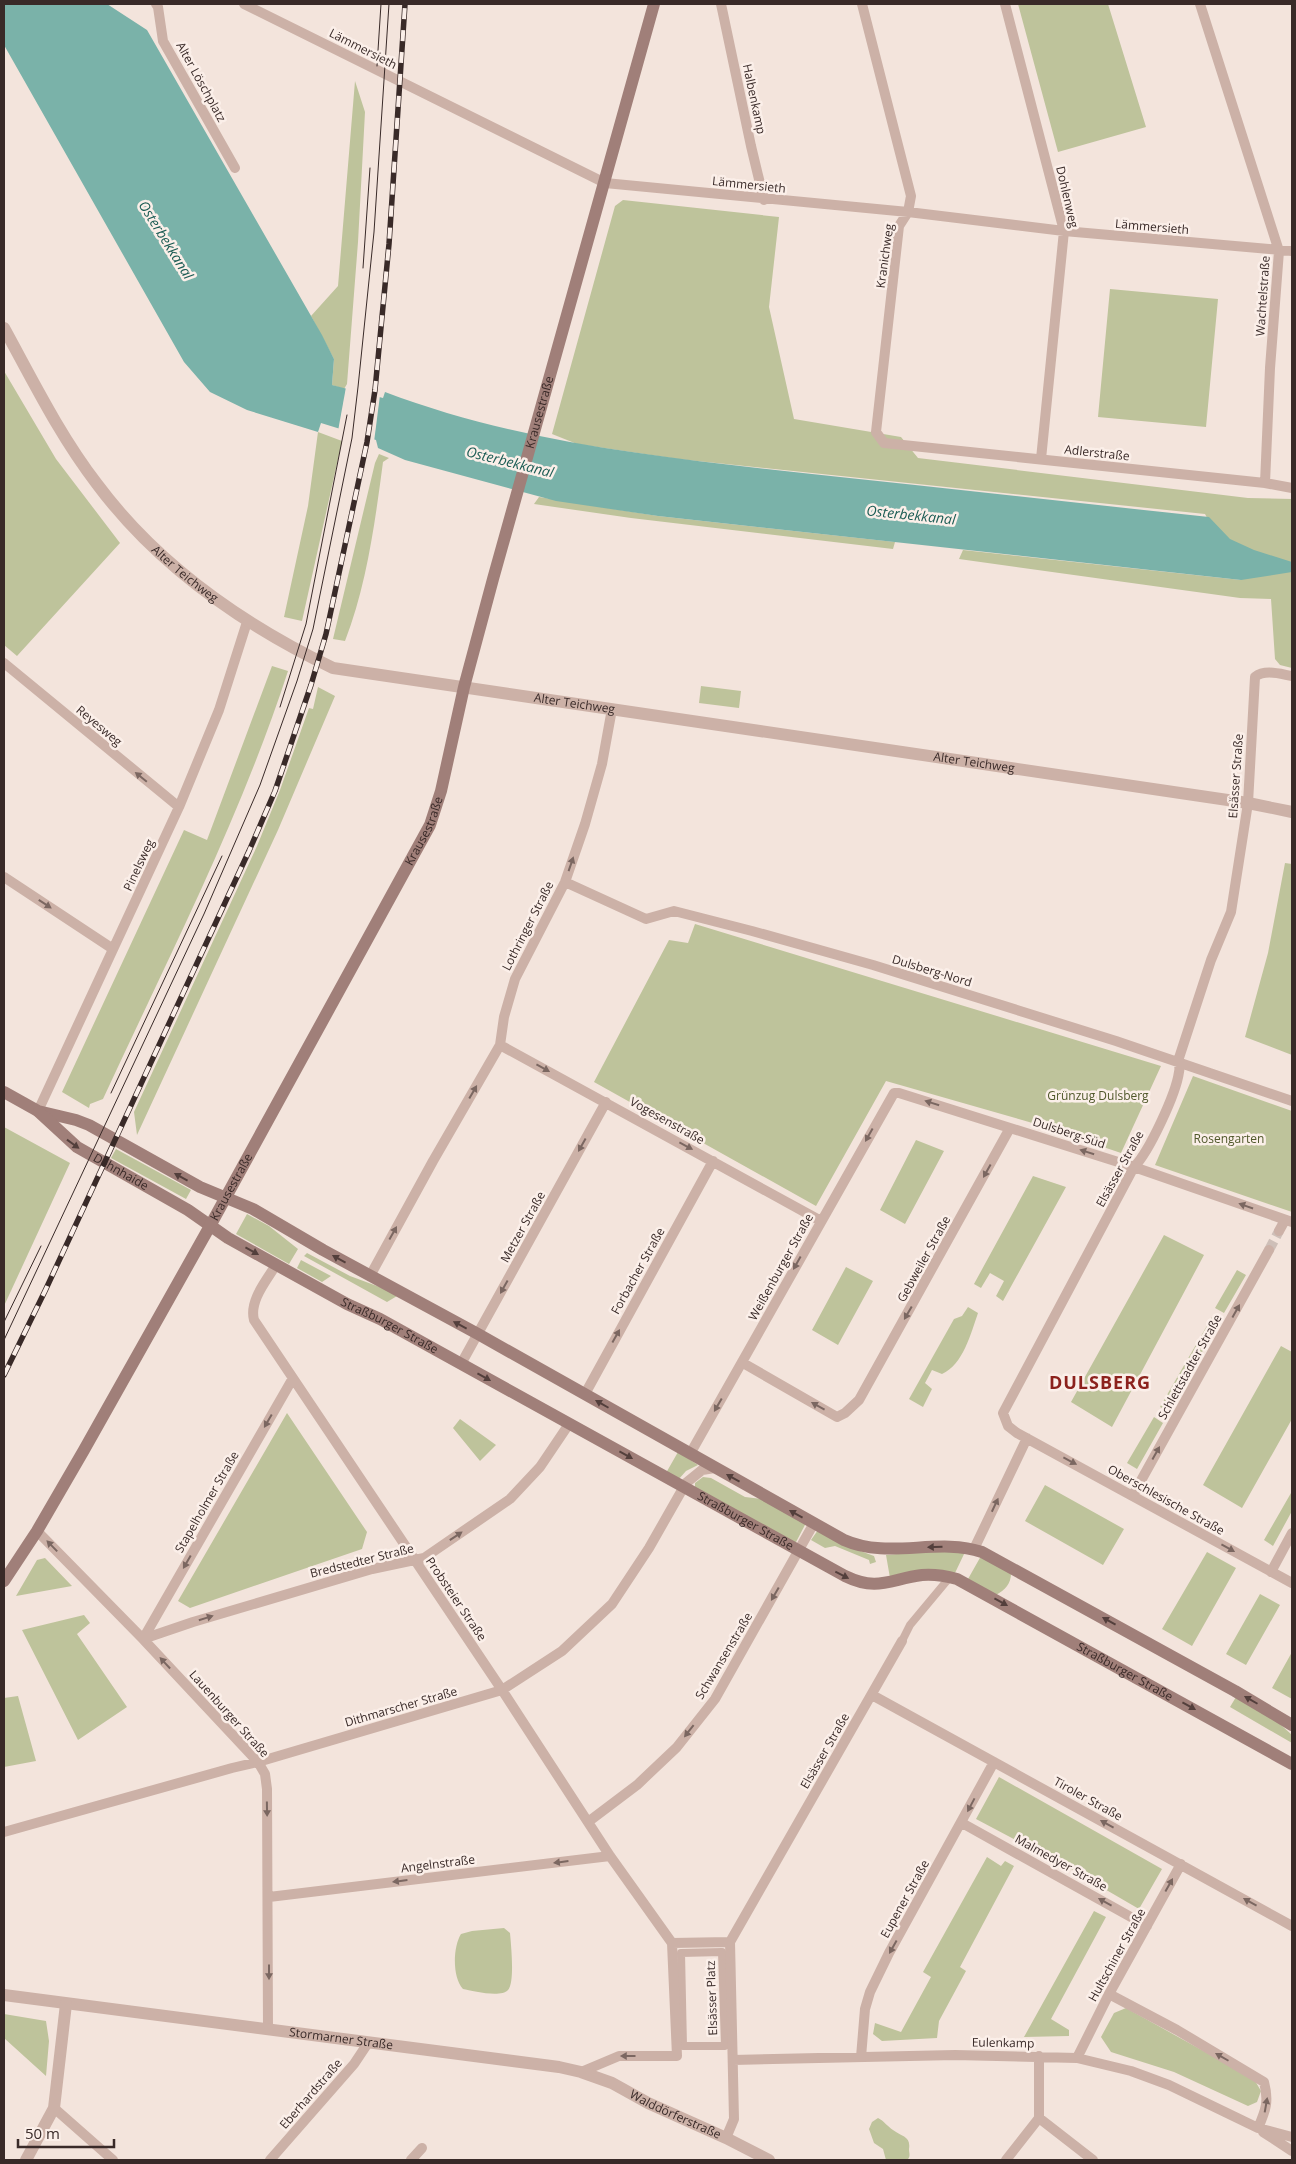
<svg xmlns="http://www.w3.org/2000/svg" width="1296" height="2164" viewBox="0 0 1296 2164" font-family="'Open Sans',sans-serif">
<rect width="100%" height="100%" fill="#f3e4dc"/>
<path fill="#bec39b" d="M 1018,4 L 1108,4 L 1146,127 L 1058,152 Z
M 355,81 L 365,112 L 358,242 L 347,384 L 344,389 L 332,385 L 334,359 L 311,316 L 338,286 Z
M 623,200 L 779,217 L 769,307 L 794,419 L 901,437 L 918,458 L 1248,498 L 1292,499 L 1292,668 L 1280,665 L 1275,659 L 1271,599 L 1240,598 L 959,559 L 963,550 L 1241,580 L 1205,514 L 678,459 L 577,444 L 552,434 L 615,206 Z
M 1110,289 L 1218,299 L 1206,427 L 1098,417 Z
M 4,371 L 56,459 L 120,543 L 17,656 L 4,645 Z
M 318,432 L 342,441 L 302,621 L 284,617 L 308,506 Z
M 379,454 L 389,458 L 383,462 C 375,522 367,584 345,641 L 333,639 L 375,463 Z
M 539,497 L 658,516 L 895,542 L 893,549 L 631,518 L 534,504 Z
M 272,666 L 288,671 C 240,819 168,958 103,1099 L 90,1104 L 89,1108 L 62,1092 L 184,830 L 207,840 Z
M 701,686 L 741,691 L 739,708 L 699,703 Z
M 318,687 L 335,696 L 278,830 L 137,1135 L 134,1112 L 257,846 L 280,790 L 309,708 L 313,709 Z
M 1285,863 L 1292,864 L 1292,1055 L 1245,1037 L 1268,953 Z
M 695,924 L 1161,1066 L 1121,1153 L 1029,1122 L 886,1081 L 816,1206 L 594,1082 L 669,940 L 688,943 Z
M 1193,1076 L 1292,1111 L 1292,1212 L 1155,1165 Z
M 4,1127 L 70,1163 L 4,1306 Z
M 916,1140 L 944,1151 L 905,1224 L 880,1210 Z
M 116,1149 L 191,1190 L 186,1199 L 111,1158 Z
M 1033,1176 L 1066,1187 L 1003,1301 L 996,1296 L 1004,1281 L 990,1273 L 981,1288 L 974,1284 Z
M 247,1214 L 269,1226 L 298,1249 L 289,1264 L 236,1234 Z
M 1164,1235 L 1204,1255 L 1112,1427 L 1071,1402 Z
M 307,1253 L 350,1276 L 385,1289 L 397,1296 L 387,1302 L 304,1256 Z
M 301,1260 L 331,1276 L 322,1282 L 297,1268 Z
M 846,1267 L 873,1281 L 838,1345 L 812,1330 Z
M 1237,1270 L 1246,1275 L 1224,1313 L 1215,1308 Z
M 968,1307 L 978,1313 C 971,1333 963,1365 942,1374 L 932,1370 L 925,1383 L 932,1389 L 923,1407 L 909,1399 L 954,1319 L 962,1316 Z
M 1212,1317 L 1220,1321 L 1168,1411 L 1160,1407 Z
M 1281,1346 L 1292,1352 L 1292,1419 L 1242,1508 L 1203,1485 Z
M 287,1413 L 367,1532 L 362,1549 L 190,1608 L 178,1601 Z
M 1154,1417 L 1163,1423 L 1137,1469 L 1127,1463 Z
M 460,1419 L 496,1445 L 480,1461 L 453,1428 Z
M 678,1452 L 698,1465 L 686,1471 L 678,1480 L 666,1473 Z
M 703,1477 L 711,1478 L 745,1497 L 762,1499 L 806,1523 L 795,1544 L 695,1489 L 695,1483 Z
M 1045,1485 L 1124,1529 L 1103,1565 L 1025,1521 Z
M 1291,1493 L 1292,1511 L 1273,1546 L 1264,1540 Z
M 818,1530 L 855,1549 L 874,1556 L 876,1562 L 870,1564 L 869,1560 L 835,1546 L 825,1548 L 811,1540 Z
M 936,1551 L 965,1552 L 955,1573 L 890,1578 L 886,1555 Z
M 1207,1552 L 1236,1568 L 1192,1646 L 1162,1629 Z
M 981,1556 L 1011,1573 C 1011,1584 1005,1590 996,1595 L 968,1579 Z
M 45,1558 L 72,1586 L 16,1596 L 37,1560 Z
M 1260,1594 L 1280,1605 L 1246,1665 L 1226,1654 Z
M 84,1615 L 90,1623 L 77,1634 L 127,1707 L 78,1740 L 22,1630 Z
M 1292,1652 L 1292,1699 L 1272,1688 Z
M 18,1696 L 36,1761 L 4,1767 L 4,1698 Z
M 1236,1697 L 1270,1715 L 1292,1735 L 1292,1743 L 1230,1707 Z
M 999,1777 L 1162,1869 L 1139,1909 L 1072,1870 L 976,1819 Z
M 987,1857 L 1001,1866 L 1005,1861 L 1014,1866 L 960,1967 L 966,1971 L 939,2021 L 937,2038 L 882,2041 L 873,2034 L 875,2023 L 901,2032 L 931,1977 L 923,1972 Z
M 1094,1911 L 1106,1917 L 1051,2019 L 1069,2030 L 1069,2036 L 1024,2037 Z
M 504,1928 L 510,1933 C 511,1944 515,1983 508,1990 C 501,1998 472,1991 463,1989 C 452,1977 453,1947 461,1934 L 472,1931 Z
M 1126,2008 L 1254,2079 L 1261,2091 L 1257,2102 L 1248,2106 L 1174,2072 L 1111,2052 L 1101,2037 L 1114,2013 Z
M 4,2014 L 46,2021 L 49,2041 L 46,2076 L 4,2038 Z
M 878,2118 C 884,2121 887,2126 893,2130 C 902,2137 911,2136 909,2149 C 909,2154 911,2156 907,2160 L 886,2160 L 883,2149 L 874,2143 L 869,2129 L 872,2122 Z"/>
<path fill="#7ab2a9" d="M 4,4 L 107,4 L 147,30 L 322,335 L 334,359 L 332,385 L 383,398 L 385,392 C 522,444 668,458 812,474 C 945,488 1077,503 1209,517 L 1230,539 L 1254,550 L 1292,562 L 1292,572 L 1241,580 L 658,516 L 556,501 L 405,460 L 378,448 L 376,440 L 321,423 L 318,432 L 247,410 L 210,392 L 184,362 L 4,45 Z"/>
<path fill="#f3e4dc" d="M 346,387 L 380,395 L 374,442 L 338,431 Z"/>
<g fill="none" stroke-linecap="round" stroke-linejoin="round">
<path stroke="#cebfb8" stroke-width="10" stroke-dasharray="10 5" stroke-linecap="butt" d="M 1269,1250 L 1279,1231"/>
<path stroke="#ccb1a7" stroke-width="8" d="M 902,1641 L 910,1625 L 950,1577
M 722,1952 L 725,2046 L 683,2046 L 681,1953 Z"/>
<path stroke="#ccb1a7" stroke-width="10" d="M 156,4 L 158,7 L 163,41 L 235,168
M 244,4 L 605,183 L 908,212 L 1064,231 L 1292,251
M 721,4 L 751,146 L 764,200
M 862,4 L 911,196 L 908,212 L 899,226 L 876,432 L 884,443 L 1265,483 L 1292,488
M 1005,4 L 1064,231 L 1041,459
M 1200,4 L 1279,251 L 1270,368 L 1265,483
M 4,663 L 179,807
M 1292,676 C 1280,674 1265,669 1255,677 L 1248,803 L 1231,912 L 1211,960 L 1178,1061 C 1179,1064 1180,1068 1179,1072 C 1176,1094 1149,1152 1134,1167 L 1003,1413 L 1008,1426 L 1017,1433 L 1292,1583
M 4,877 L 113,949
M 565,882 L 646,919 L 674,911 L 752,931 L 873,965 L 1116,1041 L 1292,1101
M 500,1045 L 821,1221
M 38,1111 L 179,807 L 219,710 L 247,622
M 1279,1231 L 1285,1220
M 276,1265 C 266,1281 249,1301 254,1320 L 502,1690 L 610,1856 L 672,1943
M 370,1276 L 433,1161 L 500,1045 L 504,1017 L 515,979 L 565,882 L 585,824 L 602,764 L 612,709
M 743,1363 L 837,1417 L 845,1413 L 859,1400 L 1010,1128
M 461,1364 L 606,1102
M 585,1394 L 713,1161
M 690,1454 L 894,1093 L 899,1093 L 1134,1167 L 1292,1222
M 1133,1495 L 1269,1250
M 37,1531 L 143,1639 L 258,1762 L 265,1774 L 267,1789 L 268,2030
M 974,1549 L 1027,1438
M 1271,1572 L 1292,1533
M 143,1639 L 193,1622 L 372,1569 L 424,1558 L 510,1499 L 540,1467 L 569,1424
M 143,1639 L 293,1378
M 872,1695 L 1292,1926
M 588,1822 L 637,1785 L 677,1747 L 715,1699 L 814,1523
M 962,1823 L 1147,1926
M 4,1832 L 232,1768 L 258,1762 L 502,1690 L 562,1651 L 612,1604 L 649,1548 L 686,1483 L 702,1470 L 715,1468
M 269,1897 L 610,1856
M 672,1943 L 730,1942
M 1109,1994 L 1177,2030 L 1264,2082 C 1269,2101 1266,2110 1258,2128
M 861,2057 L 865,2009 L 870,1992 L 889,1953 L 994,1762
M 1077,2058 L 1109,1994 L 1181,1864
M 733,2060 L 955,2055 L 1077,2058 L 1131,2071 L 1169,2085 L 1258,2128 L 1292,2137
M 581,2072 L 619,2056 L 677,2056 L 672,1943
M 54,2108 L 113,2160
M 1039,2118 L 1093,2160
M 1263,2132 L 1292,2151
M 726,2138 L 734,2119 L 730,1942 L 902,1641
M 270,2160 L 354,2064 L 368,2043
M 411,2160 L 422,2148
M 1006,2160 L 1039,2118 L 1039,2056"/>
<g stroke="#ccb1a7" stroke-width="12">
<path id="s1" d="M 4,328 C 33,381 60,436 97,484 C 158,566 242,624 333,668 L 1248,803 L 1292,812"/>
<path id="s2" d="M 4,1995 L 559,2067 L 581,2072 L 612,2083 L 648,2103 L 726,2138 L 769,2160"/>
<path d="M 26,2160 L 54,2108 L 66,2004"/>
</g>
<g stroke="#a07f79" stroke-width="12">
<path d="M 4,1092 L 38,1111 L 76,1120 L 89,1125 L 200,1187 L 253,1209 L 323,1250 L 478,1334 L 844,1540 C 889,1560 937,1537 982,1552 L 1235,1691 L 1292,1725"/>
<path id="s3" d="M 39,1112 L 77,1147 L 188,1210 L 228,1238 L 347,1304 L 380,1319 L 845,1576 C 878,1592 890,1579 922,1575 C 934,1574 946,1576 957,1579 L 1292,1764"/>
<path id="s4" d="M 4,1581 L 37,1531 L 84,1450 L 210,1226 L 430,825 L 441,791 L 464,687 L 493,579 L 654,4"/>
</g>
<path stroke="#392a28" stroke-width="1" d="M 377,66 L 381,4
M 363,268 L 370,168
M 280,707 L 306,624 L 347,415
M 111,1093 L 222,856
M 4,1322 L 41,1246
M 4,1340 L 204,914 L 260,785 L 297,681 L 313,629 L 352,438 L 358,387 L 374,232 L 389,4"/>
<defs>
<path id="rail" d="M 4,1375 L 45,1291 L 249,851 L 275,791 L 311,685 L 326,634 L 367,442 L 375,390 L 389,244 L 405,4"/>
</defs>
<use href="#rail" stroke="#392a28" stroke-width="5.5"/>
<use href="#rail" stroke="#fbefe9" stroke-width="4" stroke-dasharray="11" stroke-linecap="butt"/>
</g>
<defs><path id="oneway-solid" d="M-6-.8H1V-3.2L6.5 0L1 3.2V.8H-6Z" transform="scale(1.25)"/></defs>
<g fill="#7b6761">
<use href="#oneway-solid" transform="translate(141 777) rotate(-141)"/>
<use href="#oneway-solid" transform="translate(571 864) rotate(-71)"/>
<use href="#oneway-solid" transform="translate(45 904) rotate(33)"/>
<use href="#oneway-solid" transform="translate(543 1068) rotate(29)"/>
<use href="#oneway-solid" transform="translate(473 1092) rotate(-60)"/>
<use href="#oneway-solid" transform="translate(932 1103) rotate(-162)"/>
<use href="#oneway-solid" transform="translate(869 1135) rotate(119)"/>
<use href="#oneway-solid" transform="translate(582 1145) rotate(119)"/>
<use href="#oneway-solid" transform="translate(686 1146) rotate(28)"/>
<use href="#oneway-solid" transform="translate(1087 1152) rotate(-162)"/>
<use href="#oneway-solid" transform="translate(987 1171) rotate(119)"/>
<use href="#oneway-solid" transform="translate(1246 1206) rotate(-161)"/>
<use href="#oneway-solid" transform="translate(393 1233) rotate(-61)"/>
<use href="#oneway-solid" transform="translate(797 1263) rotate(119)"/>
<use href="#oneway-solid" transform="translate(504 1287) rotate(119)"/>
<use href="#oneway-solid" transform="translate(1236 1311) rotate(-61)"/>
<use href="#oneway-solid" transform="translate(908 1313) rotate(120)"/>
<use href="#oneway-solid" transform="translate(616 1336) rotate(-61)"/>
<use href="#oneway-solid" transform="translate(718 1405) rotate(120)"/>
<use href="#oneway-solid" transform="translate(818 1406) rotate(-151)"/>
<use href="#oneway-solid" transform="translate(268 1421) rotate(120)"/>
<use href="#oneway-solid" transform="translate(1156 1453) rotate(-61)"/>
<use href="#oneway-solid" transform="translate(1070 1461) rotate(28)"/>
<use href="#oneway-solid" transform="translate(995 1505) rotate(-65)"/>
<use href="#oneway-solid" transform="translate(456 1536) rotate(-34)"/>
<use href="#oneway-solid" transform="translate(52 1546) rotate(-134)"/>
<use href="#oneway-solid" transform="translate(1228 1548) rotate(29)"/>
<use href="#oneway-solid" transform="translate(187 1562) rotate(120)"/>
<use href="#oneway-solid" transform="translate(775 1594) rotate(120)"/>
<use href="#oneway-solid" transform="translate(206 1618) rotate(-17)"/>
<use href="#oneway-solid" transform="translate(165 1663) rotate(-133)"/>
<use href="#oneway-solid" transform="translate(689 1731) rotate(128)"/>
<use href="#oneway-solid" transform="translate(971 1805) rotate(118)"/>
<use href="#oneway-solid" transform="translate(267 1809) rotate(89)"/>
<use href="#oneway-solid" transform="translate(1107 1824) rotate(-151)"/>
<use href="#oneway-solid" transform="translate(561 1862) rotate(173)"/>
<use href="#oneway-solid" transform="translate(400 1881) rotate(173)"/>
<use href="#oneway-solid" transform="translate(1169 1885) rotate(-61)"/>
<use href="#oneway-solid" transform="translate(1105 1902) rotate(-151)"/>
<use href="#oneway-solid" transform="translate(1250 1902) rotate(-151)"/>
<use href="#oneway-solid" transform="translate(893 1947) rotate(119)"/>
<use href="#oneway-solid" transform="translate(269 1972) rotate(90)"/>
<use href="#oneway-solid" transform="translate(628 2056) rotate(-180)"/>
<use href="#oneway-solid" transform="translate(1222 2057) rotate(-150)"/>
<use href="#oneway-solid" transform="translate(1266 2105) rotate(-80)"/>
</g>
<g fill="#533f3c">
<use href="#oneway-solid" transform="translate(73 1144) rotate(36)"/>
<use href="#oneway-solid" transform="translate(181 1177) rotate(-151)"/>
<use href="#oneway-solid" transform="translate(252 1251) rotate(29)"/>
<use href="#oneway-solid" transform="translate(339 1259) rotate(-151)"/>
<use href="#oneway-solid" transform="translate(460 1325) rotate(-152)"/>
<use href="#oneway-solid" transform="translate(484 1377) rotate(29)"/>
<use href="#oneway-solid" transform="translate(602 1404) rotate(-150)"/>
<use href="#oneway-solid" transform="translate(626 1455) rotate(29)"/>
<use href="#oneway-solid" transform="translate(733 1478) rotate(-151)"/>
<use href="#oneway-solid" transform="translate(796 1514) rotate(-151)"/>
<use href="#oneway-solid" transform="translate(935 1547) rotate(178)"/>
<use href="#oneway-solid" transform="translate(842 1575) rotate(27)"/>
<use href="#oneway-solid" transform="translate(1001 1602) rotate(29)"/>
<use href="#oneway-solid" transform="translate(1109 1621) rotate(-151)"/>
<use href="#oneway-solid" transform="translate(1251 1700) rotate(-150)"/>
<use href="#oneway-solid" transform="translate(1189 1706) rotate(29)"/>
</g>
<g text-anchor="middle" stroke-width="5" stroke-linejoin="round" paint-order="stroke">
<g font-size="12" fill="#392a28" stroke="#fbefe9">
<text transform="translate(363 49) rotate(27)" y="4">Lämmersieth</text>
<text transform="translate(201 82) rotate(61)" y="4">Alter Löschplatz</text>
<text transform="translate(754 99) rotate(78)" y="4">Halbenkamp</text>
<text transform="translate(749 185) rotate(6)" y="4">Lämmersieth</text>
<text transform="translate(1067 197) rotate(77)" y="4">Dohlenweg</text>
<text transform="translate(1152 227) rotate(5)" y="4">Lämmersieth</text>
<text transform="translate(885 256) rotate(-82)" y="4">Kranichweg</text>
<text transform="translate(1263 296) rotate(-86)" y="4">Wachtelstraße</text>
<text dy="4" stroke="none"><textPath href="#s4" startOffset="1295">Krausestraße</textPath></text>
<text transform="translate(1097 453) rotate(6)" y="4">Adlerstraße</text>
<text dy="4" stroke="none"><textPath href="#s1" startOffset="308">Alter Teichweg</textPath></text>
<text dy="4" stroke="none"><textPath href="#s1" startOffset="728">Alter Teichweg</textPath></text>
<text transform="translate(99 726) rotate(40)" y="4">Reyesweg</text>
<text dy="4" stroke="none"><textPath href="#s1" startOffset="1132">Alter Teichweg</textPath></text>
<text transform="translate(1236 776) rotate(-86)" y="4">Elsässer Straße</text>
<text dy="4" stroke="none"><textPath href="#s4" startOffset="860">Krausestraße</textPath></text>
<text transform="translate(139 865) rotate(-65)" y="4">Pinelsweg</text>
<text transform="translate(528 926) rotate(-63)" y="4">Lothringer Straße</text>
<text transform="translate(932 971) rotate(17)" y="4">Dulsberg-Nord</text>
<text transform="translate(667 1121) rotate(29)" y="4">Vogesenstraße</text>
<text transform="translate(1069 1133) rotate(18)" y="4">Dulsberg-Süd</text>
<text transform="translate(1120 1169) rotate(-61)" y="4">Elsässer Straße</text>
<text dy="4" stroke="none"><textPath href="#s3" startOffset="102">Dehnhaide</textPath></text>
<text dy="4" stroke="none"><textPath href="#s4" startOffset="455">Krausestraße</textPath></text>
<text transform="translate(523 1227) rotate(-61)" y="4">Metzer Straße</text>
<text transform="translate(924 1259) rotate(-61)" y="4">Gebweiler Straße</text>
<text transform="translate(781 1267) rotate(-61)" y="4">Weißenburger Straße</text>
<text transform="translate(638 1271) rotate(-61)" y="4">Forbacher Straße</text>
<text dy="4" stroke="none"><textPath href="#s3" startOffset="412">Straßburger Straße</textPath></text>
<text transform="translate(1190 1367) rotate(-61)" y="4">Schlettstadter Straße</text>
<text transform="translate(1166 1500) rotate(29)" y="4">Oberschlesische Straße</text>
<text transform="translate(207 1502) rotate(-60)" y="4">Stapelholmer Straße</text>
<text dy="4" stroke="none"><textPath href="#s3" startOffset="818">Straßburger Straße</textPath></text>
<text transform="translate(362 1561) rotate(-14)" y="4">Bredstedter Straße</text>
<text transform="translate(456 1599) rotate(56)" y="4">Probsteier Straße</text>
<text transform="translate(724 1656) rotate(-59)" y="4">Schwansenstraße</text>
<text dy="4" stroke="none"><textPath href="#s3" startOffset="1238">Straßburger Straße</textPath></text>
<text transform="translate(401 1707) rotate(-16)" y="4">Dithmarscher Straße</text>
<text transform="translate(229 1714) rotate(48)" y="4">Lauenburger Straße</text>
<text transform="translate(825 1751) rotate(-60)" y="4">Elsässer Straße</text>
<text transform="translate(1088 1799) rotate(29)" y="4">Tiroler Straße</text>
<text transform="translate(1061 1863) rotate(29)" y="4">Malmedyer Straße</text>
<text transform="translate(438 1864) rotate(-7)" y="4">Angelnstraße</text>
<text transform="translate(905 1899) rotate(-61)" y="4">Eupener Straße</text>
<text transform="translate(1117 1955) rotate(-61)" y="4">Hultschiner Straße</text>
<text transform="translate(712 1998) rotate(-92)" y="4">Elsässer Platz</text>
<text dy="4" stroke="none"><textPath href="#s2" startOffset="340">Stormarner Straße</textPath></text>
<text transform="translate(1003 2043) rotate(1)" y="4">Eulenkamp</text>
<text transform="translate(311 2094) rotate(-49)" y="4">Eberhardstraße</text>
<text dy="4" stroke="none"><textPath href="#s2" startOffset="686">Walddörferstraße</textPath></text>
</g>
<g font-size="12" fill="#50582b" stroke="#fbefe9">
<text x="1098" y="1100">Grünzug Dulsberg</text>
<text x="1229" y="1143">Rosengarten</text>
</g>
<g font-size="14" font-style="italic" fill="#1b5c54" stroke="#fbefe9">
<text transform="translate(166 240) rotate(58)" y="5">Osterbekkanal</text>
<text transform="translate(510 462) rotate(14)" y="5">Osterbekkanal</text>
<text transform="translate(911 515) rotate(6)" y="5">Osterbekkanal</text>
</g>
<g font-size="18" font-weight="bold" letter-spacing="1" fill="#8c221d" stroke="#fbefe9">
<text x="1100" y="1389">DULSBERG</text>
</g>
</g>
<rect width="1296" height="2164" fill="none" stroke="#392a28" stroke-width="10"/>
<path d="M18 2139v8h96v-8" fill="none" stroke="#392a28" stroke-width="2.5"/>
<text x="25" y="2139" font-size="15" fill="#392a28" stroke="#fbefe9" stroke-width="4" paint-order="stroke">50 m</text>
</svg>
